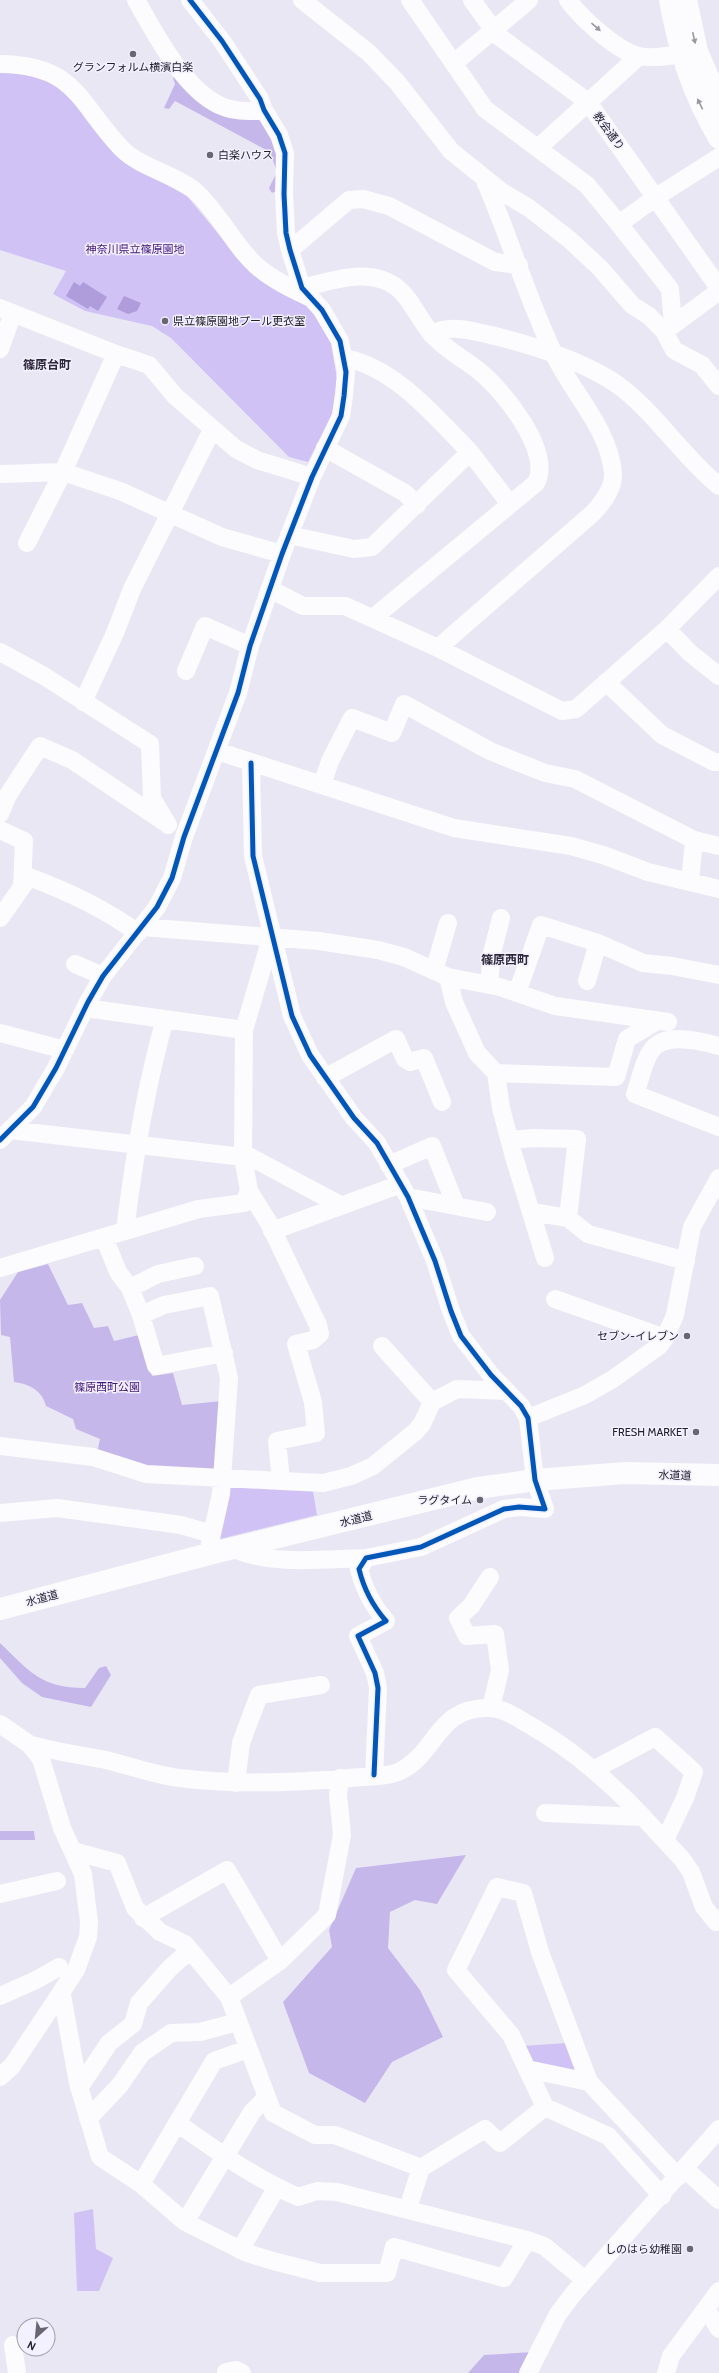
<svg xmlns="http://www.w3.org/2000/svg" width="719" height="2373" viewBox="0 0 719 2373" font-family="Cabin,'Noto Sans JP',sans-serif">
<rect width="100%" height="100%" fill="#eae7f4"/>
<path fill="#d0c2f5" d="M 0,67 L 46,77 L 81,106 L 132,165 L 187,196 L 245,266 L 309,306 L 331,343 L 337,379 L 332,414 L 308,462 L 289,457 L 171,338 L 152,326 L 85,311 L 53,294 L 66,271 L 0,250 Z
M 227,1482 L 312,1486 L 317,1515 L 216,1540 Z
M 567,2043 L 580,2074 L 533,2065 L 522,2046 Z
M 93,2209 L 96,2249 L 113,2258 L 99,2291 L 77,2291 L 74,2213 Z"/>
<path fill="#c6b7eb" d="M 178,73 L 197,94 L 262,114 L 274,132 L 280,189 L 272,193 L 269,188 L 277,172 L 270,152 L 175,101 L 169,109 L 164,108 L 175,84 L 173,78 Z
M 48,1264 L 68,1305 L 82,1303 L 94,1328 L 108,1326 L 114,1341 L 139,1335 L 152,1376 L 173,1373 L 182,1405 L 222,1401 L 218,1472 L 147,1469 L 97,1453 L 100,1439 L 76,1429 L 73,1419 L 46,1406 C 42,1390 29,1384 14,1382 L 10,1337 L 1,1335 L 0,1300 L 18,1272 Z
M 0,1643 C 29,1671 41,1688 85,1688 L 99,1668 L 106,1666 L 111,1675 L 91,1707 L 42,1697 L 22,1683 L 0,1658 Z
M 0,1831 L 34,1831 L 35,1840 L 0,1840 Z
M 466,1855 L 437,1904 L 415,1900 L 390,1912 L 388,1948 L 420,1990 L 443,2037 L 392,2062 L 365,2103 L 309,2073 L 283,2002 L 332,1947 L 329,1930 L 356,1868 Z
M 533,2352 L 521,2373 L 468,2373 L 484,2355 Z"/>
<path fill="#af9cda" d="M 74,282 L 80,286 L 83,282 L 107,297 L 98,311 L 90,306 L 88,309 L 66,296 Z
M 124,296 L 141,303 L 137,311 L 128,314 L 117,309 Z"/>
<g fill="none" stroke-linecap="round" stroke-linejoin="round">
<path stroke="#fcfbfd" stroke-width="18" d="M 136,0 C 155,33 183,88 219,105 C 233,112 248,112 264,110
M 302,0 L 369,53 L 397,82 L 451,151 L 502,192 L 529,208 L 570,240 L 600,268 L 632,305 L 649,316 L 664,331 L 674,350 L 702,365 L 719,386
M 410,0 L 485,109 L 587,185 L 619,224 L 670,289 L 673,325
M 472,0 L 497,35 L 588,102 L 719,288
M 568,0 C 581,18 616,50 638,56 C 650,59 669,56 681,54
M 454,63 L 529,0
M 0,64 C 77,65 78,103 122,149 C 141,168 175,174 195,191 C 220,213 234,247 259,268 C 273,280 292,289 309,297
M 538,148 L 639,56
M 619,224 L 656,197 L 719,157
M 290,250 L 349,200 L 363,199 L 389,206 L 495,262 L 519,265
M 302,288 C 327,282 357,271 383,280 C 408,288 415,315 431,333 C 444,349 463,358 479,371 C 503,390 553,452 536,483 L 373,618
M 0,308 L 116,354 L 149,365 L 175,396 L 236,449 L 257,460 L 312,477
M 665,331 L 719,291
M 431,334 C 453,323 476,332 499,337 C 538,347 585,362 618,385 C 656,413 682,456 719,486
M 0,349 L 13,313
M 325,448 L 405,493 L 417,505
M 470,452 L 510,504
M 0,474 L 63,472 L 120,491 L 222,537 L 282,554
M 289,535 L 354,549 L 372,547 L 470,452 C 435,417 396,368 345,358
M 27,543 L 63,472 L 116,354
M 270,589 L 303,606 L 345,606 L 438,648 L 562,711 L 576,709 L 667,629 L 719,576
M 667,629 L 690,653 L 719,676
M 438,648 L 593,513 C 603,502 614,488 613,473 C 609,428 572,393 554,354 C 527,298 510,238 485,181 L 486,179
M 0,652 L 44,676 L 150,744 L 152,798 L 168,825
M 186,671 L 205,626 L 250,646
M 606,682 L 662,735 L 714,762 L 719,762
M 83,702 L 115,633 L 132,589 L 212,430
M 217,751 L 454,828 L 571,846 L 603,855 L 648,872 L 719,889
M 251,763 L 253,856 L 292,1016 L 310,1055 L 354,1118 L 377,1143 L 408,1197 L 435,1261 L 451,1311 L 461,1336 L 491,1375 L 521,1406 L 528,1418 L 535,1480 L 545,1509 L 519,1507 L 504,1509 L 421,1547 L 366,1558 L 359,1569 C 364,1590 372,1605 386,1621 L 358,1636 L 375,1673 L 378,1688 L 374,1775
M 322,785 L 330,761 L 352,718 L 392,733 L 404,704 L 490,751 L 545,773 L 575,779 L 694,840 L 719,846
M 0,814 L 8,795 L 40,746 L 72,760 L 163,821
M 0,830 L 24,841 L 22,887
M 690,882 L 694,840
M 0,918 L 29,877 C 67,891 105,909 138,933
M 142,927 L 319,941 L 378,950 L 404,957 L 448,977 L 500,987 L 555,1006 L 668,1022
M 75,964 L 103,976
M 434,971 L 448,923
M 448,977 L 454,1002 L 477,1053 L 496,1073 L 501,1108 L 514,1157 L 545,1258
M 587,981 L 598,943
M 489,985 L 492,953 L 501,918
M 517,993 L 541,925 L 598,943 L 643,963 L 672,966 L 719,975
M 85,1008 L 244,1030
M 0,1033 L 65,1050
M 719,1046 C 701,1041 664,1031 651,1051 C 643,1062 640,1081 635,1094 L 719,1127
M 496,1073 L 616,1077 L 627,1039 L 657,1021
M 325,1078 L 396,1039 L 405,1059 L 410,1062 L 424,1058 L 442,1102
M 10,1130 L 243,1157
M 0,1140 L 33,1107 L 56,1068 L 88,1002 L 103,976 L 157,907 L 172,878 L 184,837 L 238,693 L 250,646 L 282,554 L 312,477 L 341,416 L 344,396 L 346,372 L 340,341 L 322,310 L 302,288 L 290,250 L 286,233 L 284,194 L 285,153 L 279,135 L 264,110 L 260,99 L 222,41 L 190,0
M 511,1140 L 533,1138 L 577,1139 L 568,1218 L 532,1212
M 243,1153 L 342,1206
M 389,1165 L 432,1146 L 456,1206
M 408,1197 L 487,1212
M 568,1218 L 588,1234 L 686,1261
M 125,1230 C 134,1158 145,1089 165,1019
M 272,1231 L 401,1184
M 104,1237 L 118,1272 L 130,1288 L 141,1315 L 156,1366 L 224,1353
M 0,1268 L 199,1209 L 244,1203 L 249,1191 L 243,1157 L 244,1030 L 271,938
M 130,1288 L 158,1274 L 195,1266
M 555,1299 L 665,1338
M 141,1315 L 164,1305 L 210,1296 L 229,1378 L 221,1494 L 212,1534
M 382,1346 L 432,1402
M 528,1418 L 585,1395 L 613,1379 L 659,1346 L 665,1338 L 675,1315 L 692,1227 L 719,1178
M 0,1446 L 93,1457 L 146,1474 L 281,1481 L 277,1441 L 316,1433 L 313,1402 L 296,1344 L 313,1340 L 320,1334 L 318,1325 L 269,1223 L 249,1191
M 281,1481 L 323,1483 L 351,1476 L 373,1466 L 415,1432 L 422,1424 L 432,1402 L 457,1389 L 507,1391
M 0,1513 L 57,1508 L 181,1525 L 212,1534 L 210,1544
M 234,1549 C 273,1566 323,1559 366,1558
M 490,1577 L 471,1606 L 458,1618 L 467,1636 L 495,1634 L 500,1670 L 491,1708
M 0,1724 L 29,1744 L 41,1759 L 62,1828 L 83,1874 L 89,1922 L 88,1937 L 76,1970 L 12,2066 L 0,2077
M 29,1744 C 55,1752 80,1755 106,1760 C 130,1766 155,1775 179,1778 C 236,1785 293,1783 350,1778 C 366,1776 390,1778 404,1769 C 438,1749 438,1707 489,1708 C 502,1708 515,1716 526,1723 C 571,1748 608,1780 643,1817
M 595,1769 L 655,1737 L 694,1772 L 685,1798 L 665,1840
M 236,1783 L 241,1743 L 259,1695 L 321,1685
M 545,1813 L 643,1817 L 682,1859 L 691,1872 L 704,1907 L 716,1922 L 719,1922
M 73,1851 L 117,1863 L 135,1908 L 160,1932 L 185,1944 L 229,1997 L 273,2113 L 315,2135 L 335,2135 L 421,2168 L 408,2208
M 0,1894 L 57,1881
M 143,1918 L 227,1870 L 280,1961
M 62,1995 L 78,2083 L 100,2157 L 141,2184 L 185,2222 L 252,2112 L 267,2097
M 0,1996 L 36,1980 L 59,1967
M 229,1997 L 280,1961 L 327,1915 L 342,1835 L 338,1795 L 340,1778
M 527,2069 L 589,2082
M 79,2088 L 109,2043 L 133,2024 L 139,2003 L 170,1968 L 190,1950
M 545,2107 L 511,2035 L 456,1970 L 497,1887 L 523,1893 L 540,1952 L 589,2082 L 678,2177
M 88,2119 L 120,2085 L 142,2053 L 171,2033 L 200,2032 L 230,2024 L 236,2019
M 177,2123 C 216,2150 254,2178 298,2197 L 317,2191 L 337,2192 L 527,2240 L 544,2246 L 585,2280
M 421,2168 L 485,2129 L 500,2143 L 545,2107 L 608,2136 L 662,2196
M 685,2169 L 719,2200
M 141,2184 L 214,2061 L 248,2049
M 185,2222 L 247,2253 L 273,2261 L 320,2273 L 387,2273 L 394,2247 L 504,2278 L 527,2240
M 240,2250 L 277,2187
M 707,2310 L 719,2329
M 13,2345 L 17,2373
M 226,2372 L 236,2370 L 242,2373
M 528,2373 L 558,2314 L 574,2293 L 719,2129
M 666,2373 L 671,2356 L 719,2291"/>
<path stroke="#fcfbfd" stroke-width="22" d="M 670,0 C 680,54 692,91 719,138
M 686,0 L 697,51 L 719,103
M 0,1609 L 209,1554 L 478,1488 L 535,1480 L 625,1473 L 719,1475"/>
<defs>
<path id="cycleway" d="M 251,763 L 253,856 L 292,1016 L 310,1055 L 354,1118 L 377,1143 L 408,1197 L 435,1261 L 451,1311 L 461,1336 L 491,1375 L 521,1406 L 528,1418 L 535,1480 L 545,1509 L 519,1507 L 504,1509 L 421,1547 L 366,1558 L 359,1569 C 364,1590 372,1605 386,1621 L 358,1636 L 375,1673 L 378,1688 L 374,1775
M 0,1140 L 33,1107 L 56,1068 L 88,1002 L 103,976 L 157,907 L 172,878 L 184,837 L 238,693 L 250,646 L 282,554 L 312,477 L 341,416 L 344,396 L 346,372 L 340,341 L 322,310 L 302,288 L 290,250 L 286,233 L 284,194 L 285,153 L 279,135 L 264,110 L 260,99 L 222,41 L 190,0"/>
</defs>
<use href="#cycleway" stroke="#f3f0ff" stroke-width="8"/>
<use href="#cycleway" stroke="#0057b8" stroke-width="5"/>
</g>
<defs><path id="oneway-solid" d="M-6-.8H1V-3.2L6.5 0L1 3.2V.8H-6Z"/></defs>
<g fill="#9a999e">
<use href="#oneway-solid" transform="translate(596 27) rotate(41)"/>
<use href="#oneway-solid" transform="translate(694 38) rotate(77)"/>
<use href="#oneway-solid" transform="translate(700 104) rotate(-116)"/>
</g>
<g fill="#696671" stroke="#f3f0ff" stroke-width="1.5">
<circle cx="133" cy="54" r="4"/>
<circle cx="210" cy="155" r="4"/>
<circle cx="165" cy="321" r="4"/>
<circle cx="687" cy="1336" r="4"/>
<circle cx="696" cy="1432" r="4"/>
<circle cx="480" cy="1500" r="4"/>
<circle cx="690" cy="2249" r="4"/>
</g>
<g text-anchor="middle" stroke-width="3" stroke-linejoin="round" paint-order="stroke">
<g font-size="11" fill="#23212a" stroke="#f3f0ff" text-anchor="end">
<text x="133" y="71" text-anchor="middle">グランフォルム横濱白楽</text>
<text x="218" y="159" text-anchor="start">白楽ハウス</text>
<text x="173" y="325" text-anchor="start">県立篠原園地プール更衣室</text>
<text x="679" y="1340">セブン-イレブン</text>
<text x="688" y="1436">FRESH MARKET</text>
<text x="472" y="1504">ラグタイム</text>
<text x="682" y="2253">しのはら幼稚園</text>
</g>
<g font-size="11" fill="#23212a" stroke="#f3f0ff">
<text transform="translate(609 131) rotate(54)" y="4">教会通り</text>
<text transform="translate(675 1475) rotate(2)" y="4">水道道</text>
<text transform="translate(356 1519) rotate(-14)" y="4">水道道</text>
<text transform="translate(42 1598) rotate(-15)" y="4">水道道</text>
</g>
<g font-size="11" fill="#411679" stroke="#f3f0ff">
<text x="135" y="253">神奈川県立篠原園地</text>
<text x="107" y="1391">篠原西町公園</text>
</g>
<g font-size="12" font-weight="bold" fill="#2d283b" stroke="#f3f0ff">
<text x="47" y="369">篠原台町</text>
<text x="505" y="964">篠原西町</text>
</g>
</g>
<g transform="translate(36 2337) rotate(207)"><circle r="19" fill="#f3f0ff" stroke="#a09daa"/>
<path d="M0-3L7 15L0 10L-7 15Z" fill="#696671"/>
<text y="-6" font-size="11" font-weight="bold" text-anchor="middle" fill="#23212a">N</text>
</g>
</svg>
